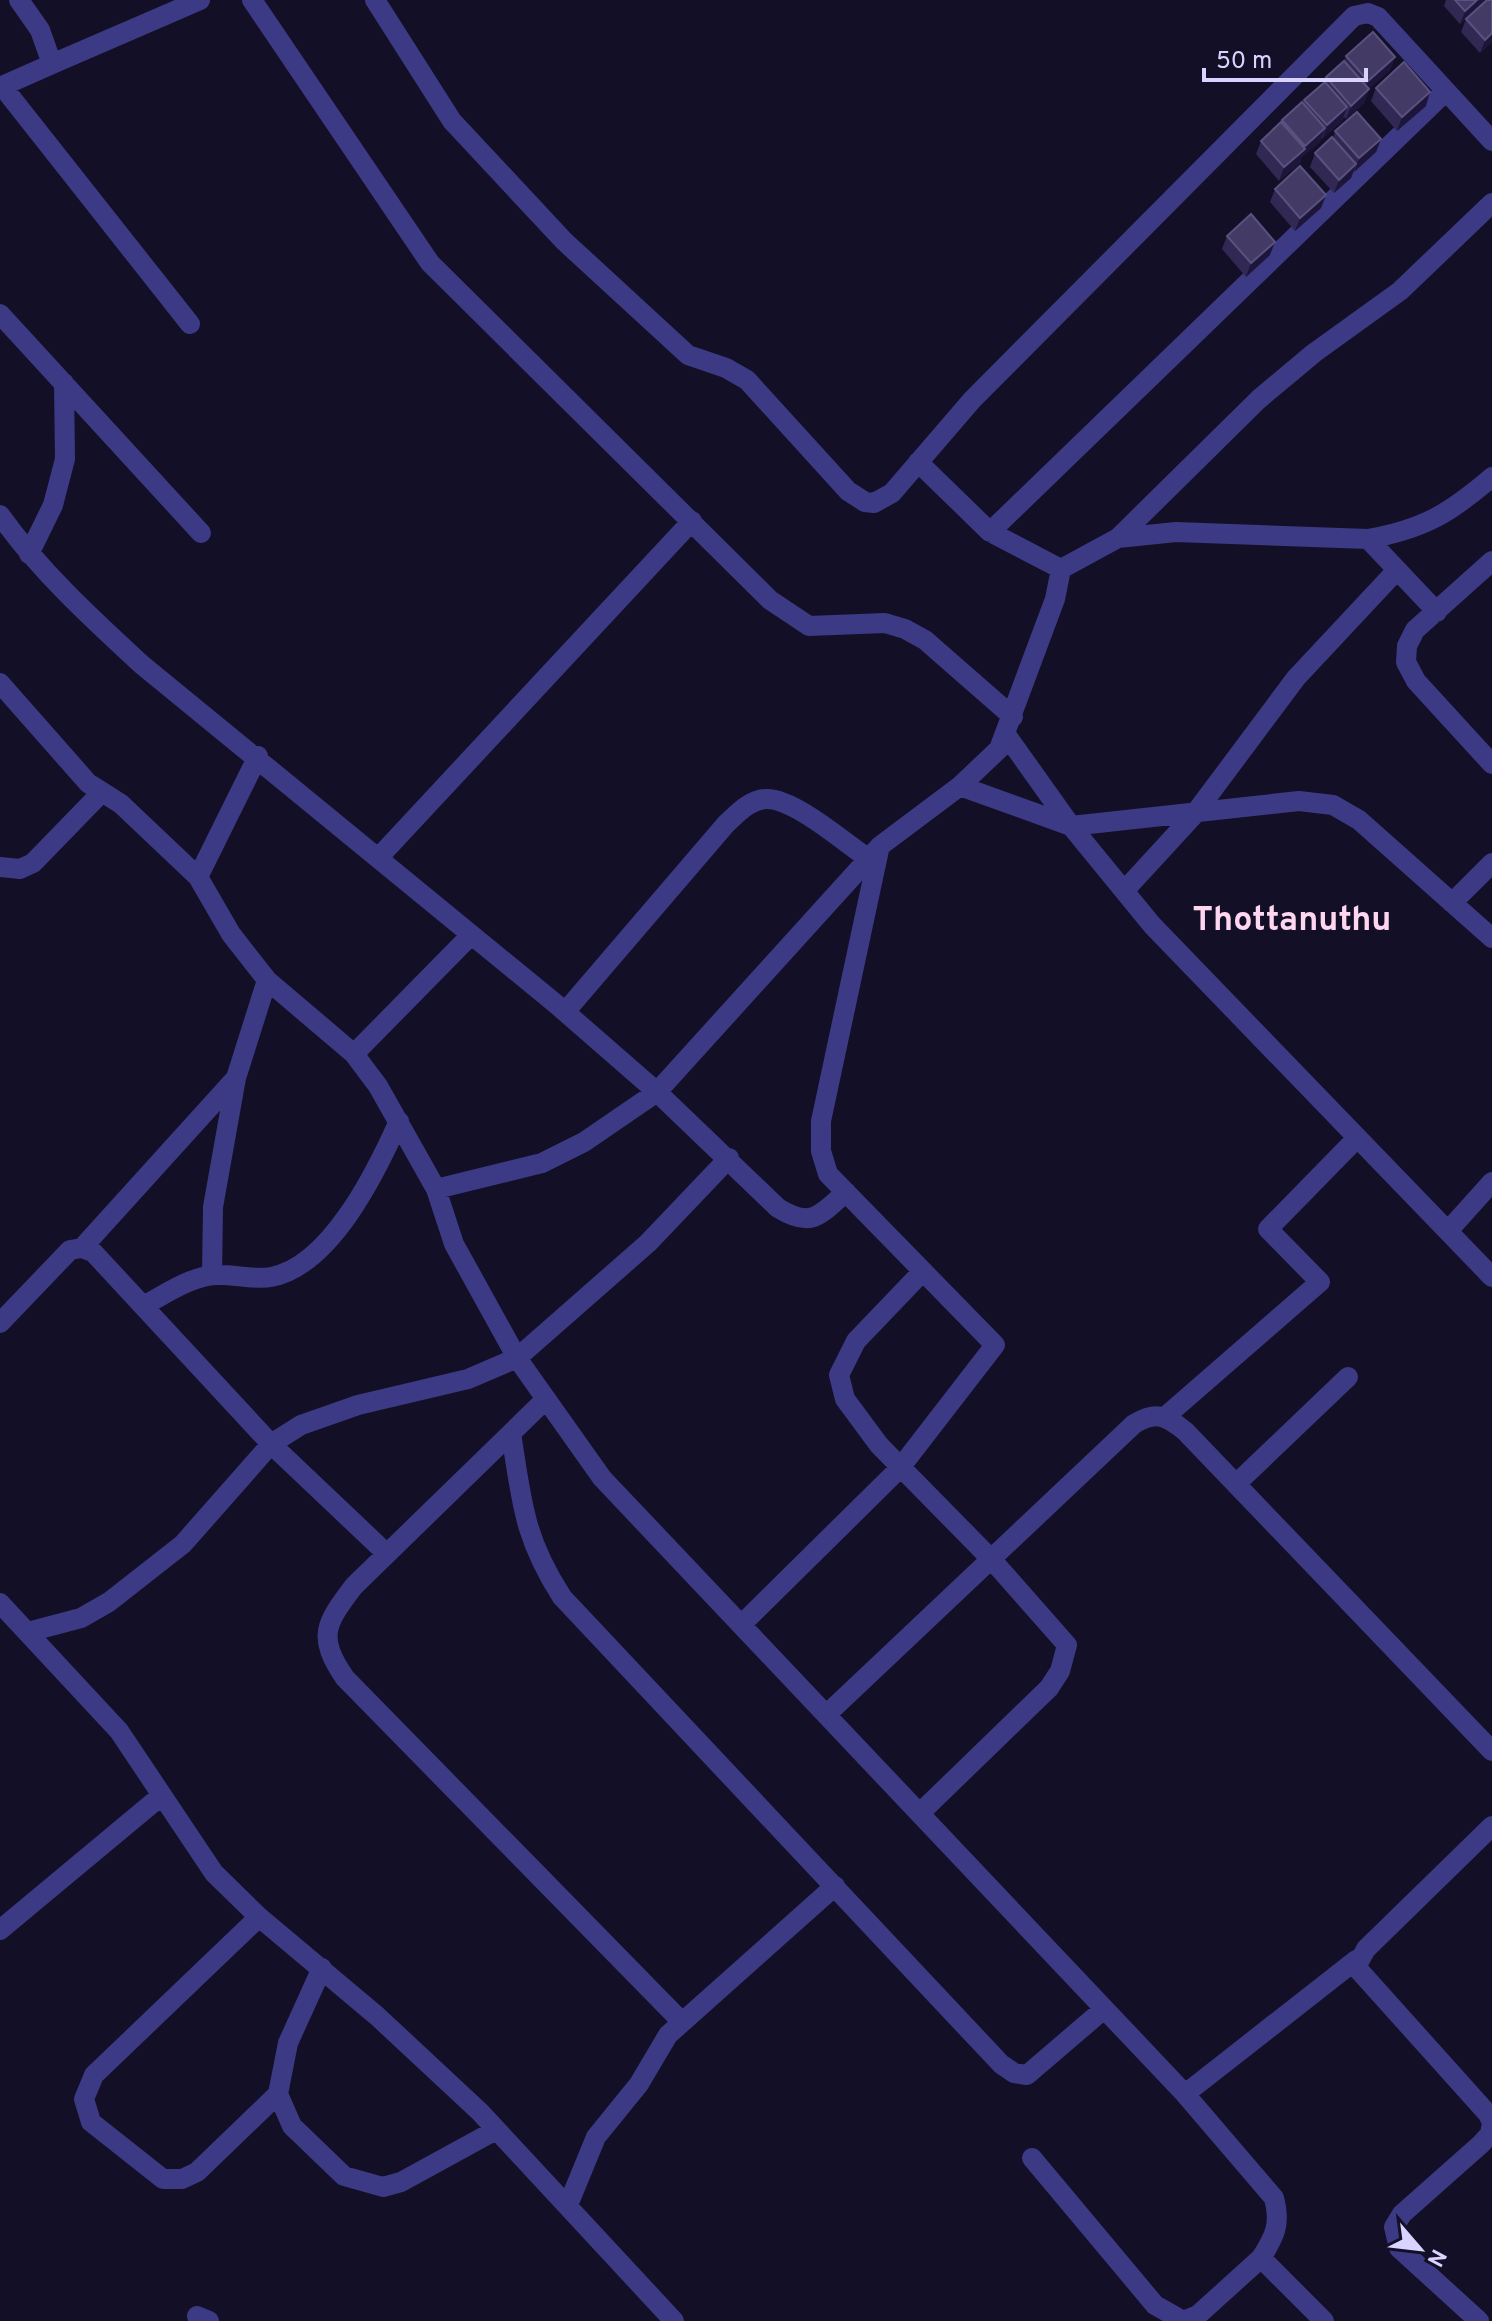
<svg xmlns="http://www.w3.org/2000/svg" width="1492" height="2321" viewBox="0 0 1492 2321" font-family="Overpass,sans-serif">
<rect width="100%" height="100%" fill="#130f26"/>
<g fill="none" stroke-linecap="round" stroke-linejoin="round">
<path stroke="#3d3a85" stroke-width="20" d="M 252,0 L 430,263 L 770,600 L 809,626 L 885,623 L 905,629 L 925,640 L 1013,717
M 375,0 L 452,121 L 564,241 L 688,355 L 726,368 L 747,380 L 848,491 L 865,502 L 874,503 L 892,493 L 972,400 L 1354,16 L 1368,13 L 1378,17 L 1492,141
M 52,64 L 200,0
M 2,86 L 190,324
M 0,87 L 52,64 L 40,30 L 19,0
M 0,314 L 201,533
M 918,462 L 990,532 L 1445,92
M 0,515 C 40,571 90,617 141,664 L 556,1004 L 657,1092 L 778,1208 C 812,1229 820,1215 846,1192
M 1118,538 L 1259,399 L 1314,353 L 1400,291 L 1492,203
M 1368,539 L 1437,612
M 29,554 L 53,505 L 65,459 L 64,383
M 1492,561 L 1415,630 L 1407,646 L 1406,662 L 1416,681 L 1492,764
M 1061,569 L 1118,538 L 1176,532 L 1368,539 C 1424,529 1450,513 1492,477
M 0,683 L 88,783 L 121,804 L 198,877 L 231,934 L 267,980 L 354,1054 L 378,1086 L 436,1189 L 454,1244 L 517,1358 L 602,1478 L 1185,2094 L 1274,2198 C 1281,2224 1275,2236 1261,2258 L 1324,2321
M 1007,736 L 1071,826 L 1152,925 L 1492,1277
M 960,786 L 1071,826 L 1299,801 L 1333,805 L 1359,820 L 1492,938
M 379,857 L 692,521
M 0,867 L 20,869 L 33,863 L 102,792
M 198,877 L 258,756
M 1124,891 L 1193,816 L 1296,678 L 1397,570
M 1452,903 L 1492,863
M 565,1012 L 726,824 C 737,814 750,799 767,799 C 795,799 845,843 869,859
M 354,1054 L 471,935
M 436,1189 L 542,1163 L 584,1142 L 657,1092 L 880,846 L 960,786 L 999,749 L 1055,599 L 1061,569 L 990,532
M 1448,1231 L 1492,1182
M 82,1248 L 236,1078
M 212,1275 L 213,1207 L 236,1078 L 267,980
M 143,1306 C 164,1295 191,1276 216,1275 C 233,1274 253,1280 271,1277 C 331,1266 377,1170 399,1121
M 0,1323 L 70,1250 L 82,1248 L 93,1252 L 271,1444 L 387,1554
M 545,1400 L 354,1586 C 326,1623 316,1636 345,1678 L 681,2021
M 1166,1416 L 1320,1282 L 1268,1229 L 1357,1138
M 511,1433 C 522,1502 523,1536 562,1597 L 1001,2064 L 1014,2073 L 1027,2075 L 1104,2009
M 1236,1484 L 1348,1377
M 0,1603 L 119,1731 L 214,1873 L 259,1917 L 377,2016 L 480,2112 L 674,2321
M 741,1625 L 900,1468 L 995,1345 L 828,1174 L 821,1151 L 821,1121 L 879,850
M 28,1632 L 81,1618 L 109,1602 L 183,1544 L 271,1444 L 301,1425 L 358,1405 L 468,1379 L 517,1358 L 648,1243 L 729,1158
M 826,1715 L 1134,1424 C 1156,1411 1165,1415 1185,1431 L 1492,1751
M 920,1813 L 1049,1688 L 1060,1671 L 1067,1645 L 992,1560 L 879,1445 L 845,1399 L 839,1375 L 856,1341 L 923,1271
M 1492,1826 L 1366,1949 L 1356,1967 L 1488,2114 L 1492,2123
M 259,1917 L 94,2075 L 84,2099 L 91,2122 L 163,2179 L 182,2179 L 197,2172 L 278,2094
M 0,1930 L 161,1796
M 322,1968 L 288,2043 L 278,2094 L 292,2126 L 344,2176 L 383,2187 L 401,2182 L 496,2130
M 1185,2094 L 1356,1960
M 1032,2158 L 1155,2305 L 1183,2321 L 1198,2315 L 1261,2258
M 568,2205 L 596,2137 L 639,2084 L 668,2035 L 835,1886
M 197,2316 L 209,2321
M 1479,2321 L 1399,2248 L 1394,2227 L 1402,2214 L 1481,2144 L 1490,2134 L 1492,2123"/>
</g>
<path fill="#312854" d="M 1446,0 L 1484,0 L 1482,4 L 1460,24 L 1444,6 Z
M 1466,19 L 1492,42 L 1480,53 L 1461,32 Z
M 1346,56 L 1395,57 L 1390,70 L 1369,89 L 1364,103 L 1346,119 L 1344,117 L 1342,121 L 1322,139 L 1321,138 L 1320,142 L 1301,158 L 1300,163 L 1279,181 L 1256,154 L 1261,141 L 1282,120 L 1303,103 L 1304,100 L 1324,82 L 1326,77 L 1344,61 Z
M 1376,88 L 1426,106 L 1397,131 L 1371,101 Z
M 1335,131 L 1381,139 L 1376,152 L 1354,172 L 1354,171 L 1351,178 L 1334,193 L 1310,167 L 1315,153 L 1333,138 Z
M 1275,189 L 1326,195 L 1321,208 L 1295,231 L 1270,202 Z
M 1227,236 L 1270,255 L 1246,277 L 1222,249 Z"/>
<path fill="#1d163a" d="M 1477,0 L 1484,0 L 1482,4 L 1460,24 L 1465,11 Z
M 1492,33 L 1492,42 L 1480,53 L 1485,40 Z
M 1395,57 L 1390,70 L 1369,89 L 1364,103 L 1346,119 L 1351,106 L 1363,94 L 1368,81 Z
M 1430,92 L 1426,106 L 1397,131 L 1402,117 Z
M 1347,107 L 1342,121 L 1322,139 L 1327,125 Z
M 1325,128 L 1320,142 L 1301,158 L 1300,163 L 1279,181 L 1284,167 L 1303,150 L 1305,146 Z
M 1381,139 L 1376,152 L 1354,172 L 1359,158 Z
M 1356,164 L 1351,178 L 1334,193 L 1339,180 Z
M 1326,195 L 1321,208 L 1295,231 L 1300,218 Z
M 1275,242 L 1270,255 L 1246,277 L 1251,263 Z"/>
<path fill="#433a66" stroke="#5a527e" stroke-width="2" d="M 1455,0 L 1477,0 L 1465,11 Z
M 1487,0 L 1492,0 L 1492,33 L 1485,40 L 1466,19 Z
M 1373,32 L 1395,57 L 1368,81 L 1346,56 Z
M 1344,61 L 1369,89 L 1351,106 L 1326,77 Z
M 1404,62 L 1430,92 L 1402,117 L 1376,88 Z
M 1325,82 L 1347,107 L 1327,125 L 1304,100 Z
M 1302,102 L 1325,128 L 1305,146 L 1282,120 Z
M 1357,112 L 1381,139 L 1359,158 L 1335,131 Z
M 1281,122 L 1305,149 L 1284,167 L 1261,141 Z
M 1332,137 L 1356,164 L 1339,180 L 1315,153 Z
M 1300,166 L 1326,195 L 1300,218 L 1275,189 Z
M 1251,214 L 1275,242 L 1251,263 L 1227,236 Z"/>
<g text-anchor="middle" stroke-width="8" stroke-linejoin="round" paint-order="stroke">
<g font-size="34" font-weight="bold" fill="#ffd6f0" stroke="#130f26">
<text x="1292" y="930">Thottanuthu</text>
</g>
</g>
<g transform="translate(1420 2249) rotate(118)" stroke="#130f26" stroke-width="6" paint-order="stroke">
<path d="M0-6L14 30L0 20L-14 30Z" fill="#d9d4ff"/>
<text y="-12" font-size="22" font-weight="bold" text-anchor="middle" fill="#d9d4ff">N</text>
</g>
<path d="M1204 68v12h162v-12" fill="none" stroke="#d9d4ff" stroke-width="4"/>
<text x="1216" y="68" font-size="24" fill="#d9d4ff" stroke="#130f26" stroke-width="6" paint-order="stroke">50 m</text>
</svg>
